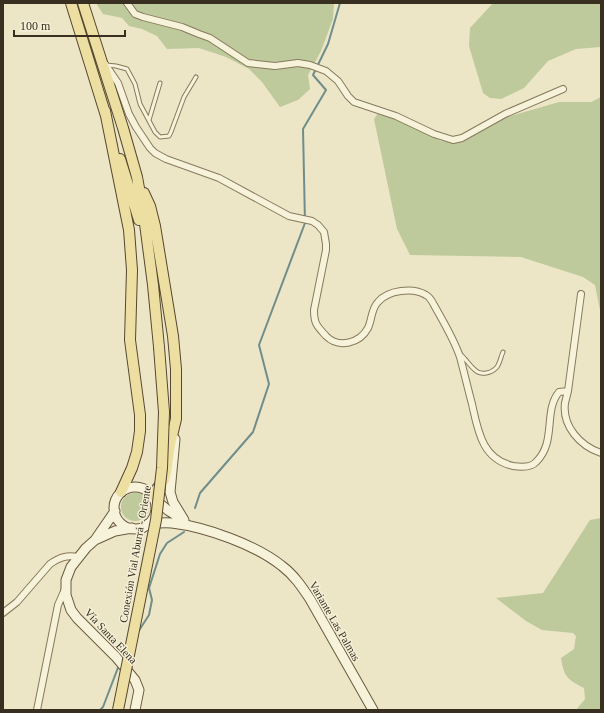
<svg xmlns="http://www.w3.org/2000/svg" width="604" height="713" viewBox="0 0 604 713" font-family="Georgia,serif">
<rect width="100%" height="100%" fill="#ece6c7"/>
<path fill="#beca9b" d="M 96,3 L 334,3 L 333,19 L 321,51 L 308,75 L 310,89 L 298,100 L 280,107 L 262,82 L 249,69 L 226,57 L 199,48 L 167,49 L 157,36 L 142,29 L 129,26 L 122,18 L 103,14 Z
M 493,3 L 601,3 L 601,47 L 576,49 L 548,61 L 524,88 L 501,99 L 490,98 L 483,93 L 469,46 L 470,28 Z
M 601,97 L 601,311 L 600,310 L 595,285 L 583,277 L 521,257 L 410,255 L 397,229 L 374,119 L 378,113 L 387,115 L 441,141 L 455,143 L 464,140 L 507,117 L 559,102 L 591,102 Z
M121 507a14 14 0 1 1 28 0a14 14 0 1 1-28 0Z
M 601,518 L 601,710 L 576,710 L 585,699 L 584,688 C 567,679 564,677 561,658 L 574,649 L 576,636 L 573,633 L 542,630 L 526,621 L 496,598 L 543,593 L 590,520 Z"/>
<g fill="none" stroke-linecap="round" stroke-linejoin="round">
<path stroke="#6f8e8b" stroke-width="2" d="M 195,508 L 200,493 L 253,432 L 269,384 L 259,345 L 305,223 L 303,129 L 326,90 L 313,75 L 328,44 L 340,3
M 138,632 L 149,615 L 152,600 L 149,588 L 160,554 L 167,543 L 184,532
M 100,710 L 103,707 L 119,665"/>
<defs>
<path id="service" d="M 106,65 L 116,66 L 127,69 L 135,84 L 140,104 L 155,132 L 160,137 L 169,136 L 171,132 L 184,97 L 196,77
M 149,120 L 160,83
M 460,354 C 466,359 469,365 475,370 C 481,376 492,373 497,367 C 500,363 501,356 503,352"/>
<path id="minor" d="M 127,3 L 135,14 L 143,17 L 182,27 L 199,34 L 210,38 L 248,63 L 275,66 L 298,63 L 310,65 L 326,71 L 338,81 L 348,96 L 354,102 L 396,116 L 434,134 L 453,140 L 462,138 L 505,114 L 563,89
M 105,64 L 118,83 L 129,114 L 136,127 L 150,148 L 155,153 L 166,159 L 219,178 L 289,216 L 312,221 L 318,225 L 324,232 L 326,244 L 326,250 L 314,310 C 314,324 317,326 326,336 C 339,349 360,343 368,328 C 372,320 371,309 378,302 C 388,290 413,287 426,295 C 430,297 432,301 434,305 C 443,321 454,339 460,357 C 464,372 468,389 472,404 C 478,431 482,459 513,466 C 520,467 531,468 536,462 C 557,442 543,411 559,392 L 568,391
M 581,294 L 568,391 C 567,395 566,399 565,403 C 562,426 580,446 601,453
M 3,613 L 17,602 L 50,564 C 60,557 67,555 78,557
M 37,710 L 58,605 L 65,589"/>
<path id="secondary" d="M 175,439 L 170,492 L 173,502 L 184,520
M114 508a21 21 0 1 1 42 0a21 21 0 1 1-42 0Z
M 154,499 L 169,511 L 182,519
M 115,511 L 95,540 L 86,548 L 71,567 L 66,580 L 66,595 L 71,610 L 77,618 L 116,657 L 135,680 L 139,690 L 135,710
M 148,524 C 156,523 164,522 172,523 C 206,527 256,545 282,566 C 294,575 302,587 310,599 L 373,710
M 95,540 L 115,531 L 132,528"/>
<path id="primary" d="M 71,3 L 106,116
M 83,3 L 123,128 L 137,177 L 144,216 L 153,285 L 159,347
M 105,111 L 129,230 L 132,270 L 130,340 L 140,415 L 140,431 L 137,452 L 132,468 L 121,492
M 120,159 L 139,220
M 144,193 L 150,206 L 155,226 L 173,336 L 176,369 L 176,419 L 170,444 L 166,472 L 164,480 L 152,495"/>
</defs>
<use href="#service" stroke="#87795d" stroke-width="5"/>
<use href="#minor" stroke="#87795d" stroke-width="8"/>
<use href="#secondary" stroke="#695a40" stroke-width="11"/>
<use href="#primary" stroke="#554731" stroke-width="12"/>
<use href="#service" stroke="#f7f2da" stroke-width="3"/>
<use href="#minor" stroke="#f7f2da" stroke-width="6"/>
<use href="#secondary" stroke="#f7f2da" stroke-width="9"/>
<use href="#primary" stroke="#eddfa1" stroke-width="10"/>
<defs>
<path id="primary-bridge" d="M 118,710 L 156,520 L 162,468 L 164,412 L 159,347"/>
</defs>
<use href="#primary-bridge" stroke="#554731" stroke-width="12" stroke-linecap="butt"/>
<use href="#primary-bridge" stroke="#eddfa1" stroke-width="10"/>
</g>
<g text-anchor="middle" stroke-width="3" stroke-linejoin="round" paint-order="stroke">
<g font-size="11" fill="#382f20" stroke="#f4efd6">
<text transform="translate(135 554) rotate(-80)" y="4">Conexión Vial Aburrá - Oriente</text>
<text transform="translate(335 621) rotate(60)" y="4">Variante Las Palmas</text>
<text transform="translate(111 636) rotate(47)" y="4">Vía Santa Elena</text>
</g>
</g>
<rect width="604" height="713" fill="none" stroke="#382f20" stroke-width="8"/>
<path d="M14 30v6h111v-6" fill="none" stroke="#382f20" stroke-width="2"/>
<text x="20" y="30" font-size="12" fill="#382f20" stroke="#f4efd6" stroke-width="3" paint-order="stroke">100 m</text>
</svg>
